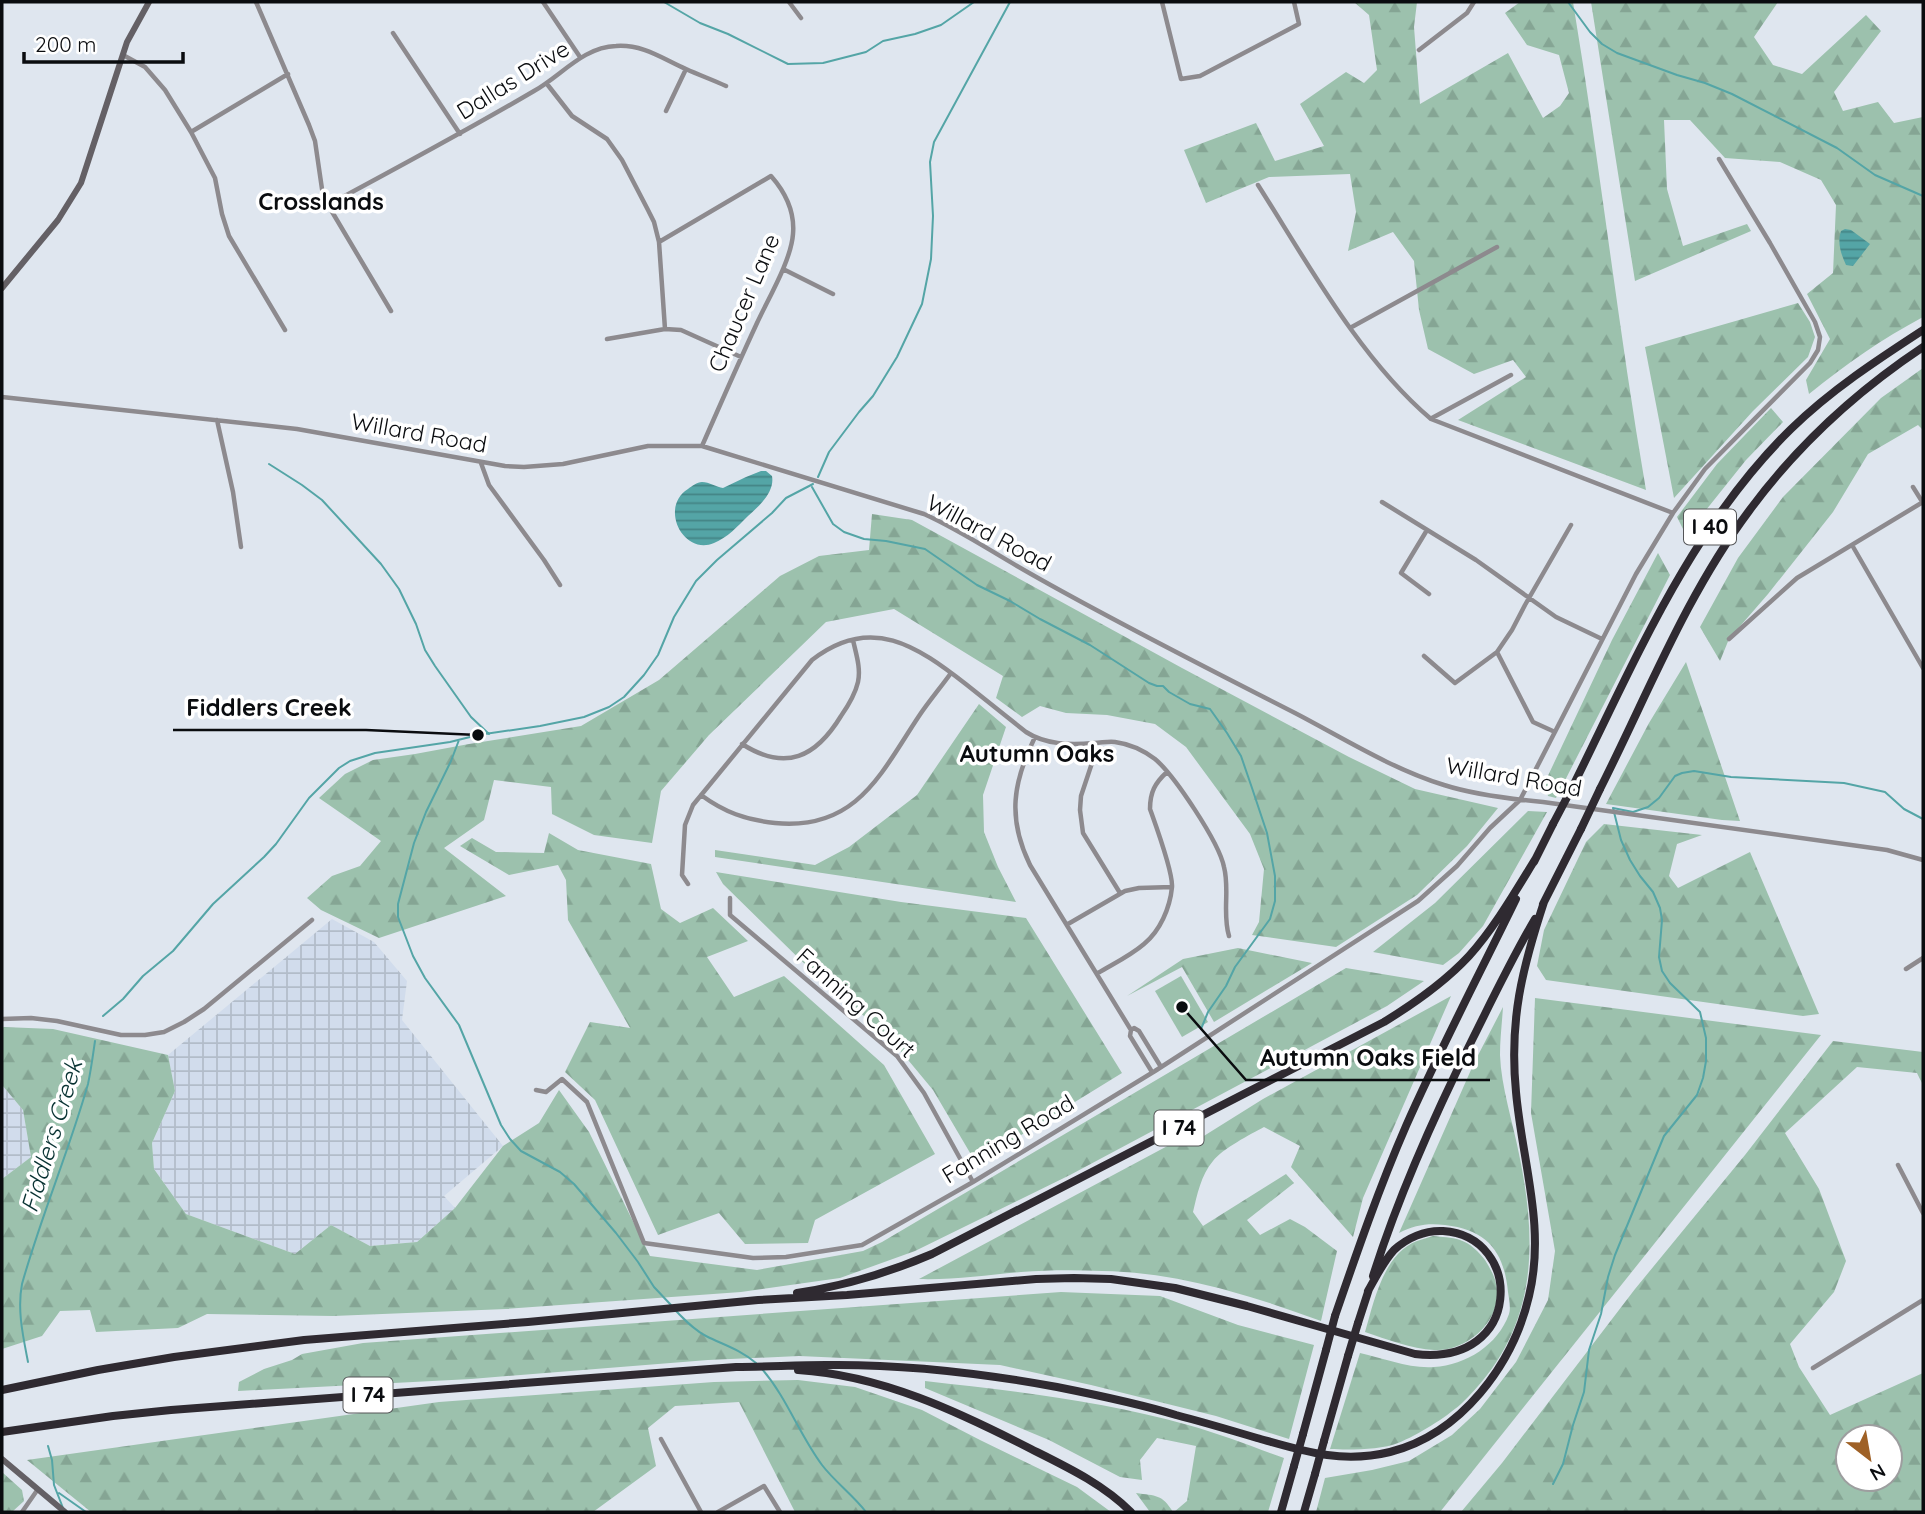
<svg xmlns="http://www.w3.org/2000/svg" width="1925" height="1514" viewBox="0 0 1925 1514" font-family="Quicksand,sans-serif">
<defs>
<pattern id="industrial-grid" width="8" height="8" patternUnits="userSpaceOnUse" patternTransform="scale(1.75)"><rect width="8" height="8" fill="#d1dcec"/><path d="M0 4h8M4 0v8" fill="none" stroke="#b2bcc9"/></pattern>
<pattern id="forest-firs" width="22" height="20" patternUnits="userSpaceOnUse" patternTransform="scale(1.75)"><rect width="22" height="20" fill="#9cc1ad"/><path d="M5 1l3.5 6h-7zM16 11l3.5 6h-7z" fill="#85a594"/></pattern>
<pattern id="water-rules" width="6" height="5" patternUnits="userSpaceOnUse" patternTransform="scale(1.75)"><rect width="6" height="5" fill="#54a5a6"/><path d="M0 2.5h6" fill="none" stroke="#448586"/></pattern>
</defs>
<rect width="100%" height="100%" fill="#dfe6ef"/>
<path fill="url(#industrial-grid)" d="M 332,919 L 374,942 L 407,981 L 402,1020 L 503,1146 L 444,1196 L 455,1208 L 417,1242 L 370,1246 L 331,1225 L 295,1254 L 186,1214 L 154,1169 L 152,1143 L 175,1091 L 168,1055 Z
M 2,1085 L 23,1110 L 31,1157 L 2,1179 Z"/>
<path fill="url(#forest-firs)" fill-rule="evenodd" d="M 1354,2 L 1417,2 L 1414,27 L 1420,104 L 1508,53 L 1543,118 L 1560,106 L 1569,93 L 1559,55 L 1527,45 L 1505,13 L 1520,2 L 1573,2 C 1600,164 1618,328 1646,490 L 1458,420 L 1526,377 L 1513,360 L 1474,374 L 1428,349 L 1419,310 L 1414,261 L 1393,232 L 1348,251 L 1356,212 L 1350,174 L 1269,177 L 1206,203 L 1184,150 L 1256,123 L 1275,161 L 1324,146 L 1300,104 L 1346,72 L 1364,83 L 1377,70 L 1369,15 Z
M 1591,2 L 1778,2 L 1754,37 L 1773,65 L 1802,74 L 1866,15 L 1881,31 L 1834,92 L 1843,111 L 1878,102 L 1894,123 L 1923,117 L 1923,317 C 1882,339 1846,364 1809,394 L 1806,380 L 1830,339 L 1807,294 L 1833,273 L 1836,205 L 1821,180 L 1780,162 L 1725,158 L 1690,120 L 1664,120 L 1667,189 L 1683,246 L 1747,224 L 1751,231 L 1635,281 Z
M 1798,303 L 1810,322 L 1815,337 L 1808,357 L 1753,411 L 1674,498 L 1645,347 Z
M 1923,368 L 1923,430 L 1918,425 L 1868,454 L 1833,512 L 1768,594 L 1729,639 L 1720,661 L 1700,627 L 1738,558 L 1783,497 L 1881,398 Z
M 1771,408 L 1783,422 L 1746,460 L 1686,535 L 1677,517 L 1717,464 Z
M 872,514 L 912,520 L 1182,668 L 1349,757 L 1415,789 L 1498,808 L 1467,846 L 1417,895 L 1336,947 L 1252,935 L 1259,922 L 1264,869 L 1250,834 L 1186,747 L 1155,724 L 1107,715 L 1066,713 L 1040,706 L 1022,717 L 996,698 L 1003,676 L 894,609 L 826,622 L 709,735 L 661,791 L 652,843 L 594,835 L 552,814 L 551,787 L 494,780 L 484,820 L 444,848 L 506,896 L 379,938 L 321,910 L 307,898 L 332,876 L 360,866 L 381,841 L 319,798 L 345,774 L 373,760 L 415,754 L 469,744 L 581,726 L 659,680 L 780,576 L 819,556 L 869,550 Z
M 1658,553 L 1670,575 L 1556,798 L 1548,796 L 1545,782 L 1612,640 Z
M 1686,662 L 1740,821 L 1722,820 L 1606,804 L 1649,723 Z
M 979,704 L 1006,727 L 983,795 L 984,832 L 998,867 L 1016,902 L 715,857 L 715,850 L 815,865 L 849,847 L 917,795 Z
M 1528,811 L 1547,812 L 1483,926 L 1459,953 L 1443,965 L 1373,952 L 1435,903 Z
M 1604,824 L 1702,835 L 1677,844 L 1669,876 L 1678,888 L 1750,852 L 1819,1014 L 1803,1016 L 1546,980 L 1537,966 L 1544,930 L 1586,842 Z
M 549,833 L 578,850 L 651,864 L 661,909 L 680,923 L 713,908 L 748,941 L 707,957 L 734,997 L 784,976 L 884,1065 L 935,1154 L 815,1220 L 808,1243 L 745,1244 L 719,1213 L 658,1235 L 595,1100 L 565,1072 L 590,1022 L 630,1028 L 568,920 L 566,880 L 558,865 L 509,875 L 460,846 L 472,838 L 496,852 L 544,853 Z
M 716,872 L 901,902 L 1026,918 L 1122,1073 L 976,1163 L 933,1090 L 889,1037 L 821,980 L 723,884 Z
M 1238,948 L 1312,963 L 1214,1022 L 1182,967 L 1127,996 L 1183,959 Z
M 1346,968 L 1424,981 L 1387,1006 L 1070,1175 L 915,1251 L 840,1278 L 741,1292 L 506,1309 L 333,1316 L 207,1314 L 178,1328 L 96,1332 L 90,1310 L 60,1311 L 42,1336 L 2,1349 L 2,1179 L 31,1157 L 23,1110 L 2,1085 L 2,1028 L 4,1027 L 53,1029 L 168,1055 L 175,1091 L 152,1143 L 154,1169 L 186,1214 L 295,1254 L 331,1225 L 370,1246 L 417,1242 L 455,1208 L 503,1146 L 539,1123 L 559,1090 L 589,1132 L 650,1256 L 757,1270 L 863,1251 L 882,1242 Z
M 1451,996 L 1363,1198 L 1353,1237 L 1291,1167 L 1300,1146 L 1264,1127 C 1251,1134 1222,1149 1213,1161 C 1201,1175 1197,1195 1193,1212 L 1203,1226 L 1286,1174 L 1294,1183 L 1247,1220 L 1260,1235 L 1290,1219 L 1305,1227 L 1337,1251 L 1321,1321 C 1250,1295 1177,1272 1102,1271 C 1075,1270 1048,1270 1021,1272 C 987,1275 953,1280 919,1279 L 1173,1143 L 1199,1139 L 1263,1099 Z
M 1535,998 L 1821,1035 L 1440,1512 L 1316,1512 L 1325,1478 L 1372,1470 L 1409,1461 L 1452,1435 L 1480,1409 L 1516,1362 L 1548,1300 L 1555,1251 L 1531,1113 Z
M 1503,1007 C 1502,1023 1500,1039 1500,1055 C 1501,1086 1513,1123 1519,1154 C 1539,1250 1536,1333 1461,1404 C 1445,1418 1418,1435 1398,1443 C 1381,1450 1348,1450 1330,1449 L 1360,1353 C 1383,1358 1410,1369 1434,1367 C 1466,1365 1498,1345 1509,1314 C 1511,1308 1509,1299 1508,1292 C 1504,1252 1488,1230 1445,1225 C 1427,1223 1415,1225 1399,1233 L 1474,1063 Z
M 1833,1041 L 1923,1052 L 1923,1085 L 1917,1073 L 1857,1067 L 1785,1133 L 1819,1189 L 1846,1261 L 1834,1292 L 1790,1344 L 1799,1367 L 1830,1415 L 1923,1373 L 1923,1512 L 1461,1512 L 1502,1463 L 1635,1289 L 1745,1155 ZM 1848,1437 L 1890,1437 L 1890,1479 L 1848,1479 Z
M 1433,1236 C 1441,1237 1452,1237 1460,1240 C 1470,1243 1479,1252 1485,1260 C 1491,1270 1496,1278 1497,1290 C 1500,1323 1465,1352 1434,1350 C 1412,1349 1386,1339 1365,1332 C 1374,1302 1383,1254 1417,1241 C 1422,1239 1428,1238 1433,1236 Z
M 1061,1292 L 1160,1296 L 1238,1325 L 1314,1345 L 1289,1439 L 1216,1416 L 1091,1385 L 1000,1365 L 799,1356 L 708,1360 L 471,1379 L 238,1391 L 239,1382 L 264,1369 L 292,1360 L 302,1354 L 363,1343 Z
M 798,1380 L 855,1387 L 922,1410 L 980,1440 L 1077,1487 L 1111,1512 L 795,1512 L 739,1402 L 675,1406 L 648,1428 L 656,1466 L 593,1512 L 91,1512 L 27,1460 L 439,1402 L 714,1382 Z
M 925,1381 C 1014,1391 1102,1401 1188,1425 C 1221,1434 1253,1447 1284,1458 L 1268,1512 L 1174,1512 L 1187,1501 L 1196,1446 L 1157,1438 L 1140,1460 L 1142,1480 L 1120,1477 L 1049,1440 L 925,1388 Z
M 2,1472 L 22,1490 L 24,1501 L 12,1512 L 2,1512 Z
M 1136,1493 C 1156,1496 1162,1494 1173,1512 L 1150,1512 Z"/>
<path fill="#9cc1ad" d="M 1181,976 L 1208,1022 L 1182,1037 L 1155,991 Z"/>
<path fill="url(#water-rules)" d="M 1845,229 L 1851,230 L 1870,244 L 1853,266 L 1846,265 C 1841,254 1837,243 1841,231 Z
M 761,471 L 766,471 L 772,476 C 775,492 759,506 748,516 C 738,526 727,538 714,543 C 683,556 659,507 688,489 C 692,486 697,482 702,482 C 709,482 717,487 723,488 L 746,477 Z"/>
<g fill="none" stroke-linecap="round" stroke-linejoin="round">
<path stroke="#54a5a6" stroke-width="2" d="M 664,2 L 700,23 L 728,34 L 788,64 L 823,63 L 866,52 L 883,41 L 915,34 L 941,25 L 974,2
M 1568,2 L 1590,32 L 1602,44 L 1617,53 L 1677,75 L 1705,83 L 1732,94 L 1837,148 L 1875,175 L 1923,196
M 269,464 L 302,485 L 322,500 L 381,564 L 399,589 L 416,624 L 425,650 L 435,666 L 471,717 L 489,734
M 818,477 L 829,452 L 859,412 L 873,396 L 897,357 L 922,304 L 931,259 L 933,216 L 930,162 L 934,142 L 1010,2
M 812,487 L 833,524 L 844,532 L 864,539 L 886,541 L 925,549 L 977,585 L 1010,601 L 1040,619 L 1090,645 L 1149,683 L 1157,686 L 1163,686 L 1169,692 L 1190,704 L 1210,709 L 1227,733 L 1241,756 L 1252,788 L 1267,833 L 1275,876 L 1275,901 L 1270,919 L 1235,967 L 1226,986 L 1208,1012 L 1201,1029
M 459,740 L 451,761 L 426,812 L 414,843 L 398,904 L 398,917 L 413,956 L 425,978 L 459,1025 L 501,1125 L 510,1139 L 521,1151 L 560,1172 L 574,1184 L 616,1233 L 638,1262 L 654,1287 L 671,1305
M 103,1016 L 123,999 L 143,976 L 173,951 L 213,904 L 264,857 L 276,844 L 309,798 L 339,768 L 350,761 L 375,753 L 450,742 L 478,735 L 540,726 L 584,717 L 609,707 L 624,697 L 644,675 L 658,655 L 674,617 L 696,581 L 717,560 L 772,513 L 786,498 L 813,484
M 676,1311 C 686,1321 694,1330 706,1336 C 724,1345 741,1350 756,1363
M 28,1362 C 23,1336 17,1310 22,1284 C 41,1216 69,1151 88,1084 C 91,1070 93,1055 95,1041
M 762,1369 C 787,1398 799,1434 822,1465 C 835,1482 853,1495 866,1512
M 48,1446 L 52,1460 L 54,1485 L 63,1508
M 1553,1484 L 1563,1464 L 1573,1425 L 1584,1392 L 1589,1350 L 1601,1314 L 1608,1277 L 1615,1255 L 1664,1136 L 1697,1095 L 1703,1078 L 1706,1061 L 1706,1038 L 1700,1012 L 1670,983 L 1662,971 L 1659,957 L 1662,920 L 1660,908 L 1653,892 L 1640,876 L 1630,860 L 1621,840 L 1613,808 L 1633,812 L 1648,807 L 1659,798 L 1675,776 L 1682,773 L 1694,771 L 1731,777 L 1844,783 L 1885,792 L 1904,809 L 1923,819
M 59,1493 L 86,1512"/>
<path stroke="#8d8a8e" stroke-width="4.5" d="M 256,2 L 309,125 L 315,141 L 322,189 L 328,205 L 391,311
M 543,2 L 580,57
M 789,2 L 801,18
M 1162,2 L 1181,79 L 1200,76 L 1299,24 L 1294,2
M 393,33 L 460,134
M 1419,50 L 1467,13 L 1474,2
M 123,55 L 145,67 L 165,90 L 191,132 L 215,178 L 222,214 L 229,236 L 285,330
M 547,84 L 572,116 L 607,139 L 622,160 L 648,210 L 654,222 L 659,242 L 665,329
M 666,111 L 686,69
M 191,132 L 288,74
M 1258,185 C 1307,262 1360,359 1431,419 L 1673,513
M 328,205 C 397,168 466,131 534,91 C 561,76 583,47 616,46 C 643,44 663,59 686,69 C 699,75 713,80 726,86
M 659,242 L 771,176 C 786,193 795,211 793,234 C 791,261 768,299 757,323 C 738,364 720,405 702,446
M 783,269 L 833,294
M 1350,328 L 1497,247
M 607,339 L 665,329 L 681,330 L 741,357
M 2,397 L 297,429 L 505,466 L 524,467 L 563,464 L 648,446 L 702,446 L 924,514 C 962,531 995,554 1031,574 C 1117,623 1207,668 1295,713 C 1343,738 1392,769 1444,785 C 1475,795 1510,799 1543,802 L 1887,850 L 1923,860
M 1432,418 L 1511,375
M 217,420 L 233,492 L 241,547
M 481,463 L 489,485 L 544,560 L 560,585
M 1913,487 L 1923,503
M 1382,502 L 1476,560 L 1556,617 L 1602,639
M 1427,530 L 1401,573 L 1429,594
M 1852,545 L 1923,668
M 1729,639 L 1797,578 L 1923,502
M 1497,652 L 1533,722 L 1555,732
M 1424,656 L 1455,683 L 1497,652 L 1512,630 L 1525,605 L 1571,525
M 1035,737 C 1013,782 1007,818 1030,865 L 1131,1030 L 1130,1036 L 1152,1072
M 1094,743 L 1093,760 L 1081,796 L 1080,810 L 1083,833 L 1120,893
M 742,744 C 786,772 816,757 841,716 C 848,706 855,695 858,682 C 861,668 856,654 853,640
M 701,795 C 724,812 746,820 775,823 C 857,831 881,773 919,716 C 929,701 941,687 951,673
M 688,884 L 682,875 L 685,825 L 693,805 L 812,660 C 871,614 917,646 967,685 C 987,701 1006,716 1026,732 C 1046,745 1071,745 1094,743 C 1101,743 1108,741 1115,742 C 1130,744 1143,750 1155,759 C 1174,775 1219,842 1224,867 C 1230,890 1222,913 1229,936
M 730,898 L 730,915 L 897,1056 L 924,1093 L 973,1182
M 1068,924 L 1125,891 L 1139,888 L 1172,887
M 1906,969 L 1923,958
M 1098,973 C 1113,964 1130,956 1144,944 C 1160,931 1170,908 1172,887 C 1173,872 1156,826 1150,809 C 1150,792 1155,783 1167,772
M 2,1019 L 31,1018 L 57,1021 L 121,1035 L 145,1035 L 164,1032 L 184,1022 L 204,1009 L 312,920
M 1131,1030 L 1134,1028 L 1139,1031 L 1161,1067
M 536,1090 L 546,1092 L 562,1079 L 587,1102 L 644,1243 L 753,1258 L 786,1257 L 862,1245 L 973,1182 L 1155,1071 L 1418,901 L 1457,866 L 1490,828 L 1520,800 L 1636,574 L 1673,513 L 1705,469 L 1810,363 L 1818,350 L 1820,337 L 1815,322 L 1770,243 L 1719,159
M 1898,1165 L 1923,1213
M 1813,1368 L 1923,1300
M 661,1439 L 701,1512
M 22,1512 L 38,1489
M 718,1512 L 764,1486 L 780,1512"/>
<path stroke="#646065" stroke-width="6" d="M 2,288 L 58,220 L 81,183 L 127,42 L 149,2
M 2,1459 L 65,1512"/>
<path stroke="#2f2a31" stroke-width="8" d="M 1573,786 C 1635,661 1690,528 1791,429 C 1831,390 1877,360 1923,330
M 1600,789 C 1647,696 1686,595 1749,511 C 1796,447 1857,391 1923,347
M 1534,862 L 1553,824
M 1543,904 L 1581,829
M 1373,1276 C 1399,1194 1434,1116 1473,1038 C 1493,998 1512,958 1535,919
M 797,1293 C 844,1286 888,1273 932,1254 L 1384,1022 C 1415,1003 1444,983 1469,956 C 1495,927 1515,892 1536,858
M 1335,1316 C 1357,1252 1379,1188 1406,1126 C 1440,1049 1479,975 1516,899
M 1358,1323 L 1369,1289
M 798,1370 C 881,1375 959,1412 1031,1449 C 1067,1467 1103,1484 1131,1512
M 2,1390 L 98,1370 L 174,1357 L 304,1340 L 528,1322 L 758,1300 L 847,1295 L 1036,1279 L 1074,1278 L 1111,1279 L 1175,1288 L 1247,1306 L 1415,1354 C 1524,1367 1524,1236 1443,1231 C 1425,1230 1407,1238 1394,1250 C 1383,1262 1376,1277 1368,1291
M 2,1432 L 113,1416 L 171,1410 L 736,1367 C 766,1367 796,1365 826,1365 C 903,1364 981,1373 1057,1387 C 1097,1395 1137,1403 1176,1415 C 1203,1422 1230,1430 1257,1438 C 1303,1451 1341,1464 1390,1452 C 1461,1434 1513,1365 1529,1296 C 1546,1227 1522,1161 1516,1092 C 1509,1021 1522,969 1544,902
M 1303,1434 L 1326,1350
M 1324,1441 L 1348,1356
M 1281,1512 L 1294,1466
M 1304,1512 L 1315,1474"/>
<path stroke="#2f2a31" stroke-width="8" d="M 1553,824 L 1573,786
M 1581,829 L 1600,789
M 1326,1350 L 1335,1316
M 1348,1356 L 1358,1323
M 1294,1466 L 1303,1434
M 1315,1474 L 1324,1441"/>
</g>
<g text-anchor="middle" stroke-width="7" stroke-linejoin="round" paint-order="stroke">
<g fill="#fff" stroke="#545557" stroke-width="2">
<rect x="1684" y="509.5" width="52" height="35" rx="5"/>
<rect x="1154.5" y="1110.5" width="49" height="35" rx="5"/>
<rect x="343.5" y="1377.5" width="49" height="35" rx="5"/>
</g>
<g font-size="21" font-weight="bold" fill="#0a0c0f">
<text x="1710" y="534">I 40</text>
<text x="1179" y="1135">I 74</text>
<text x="368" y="1402">I 74</text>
</g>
<g font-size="23" fill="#0a0c0f" stroke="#fff">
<text transform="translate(513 80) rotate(-32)" y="8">Dallas Drive</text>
<text transform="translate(744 303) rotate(-67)" y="8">Chaucer Lane</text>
<text transform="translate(419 433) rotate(10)" y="8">Willard Road</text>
<text transform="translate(989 533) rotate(28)" y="8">Willard Road</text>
<text transform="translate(1514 777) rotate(10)" y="8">Willard Road</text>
<text transform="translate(856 1003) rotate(42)" y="8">Fanning Court</text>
<text transform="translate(1008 1139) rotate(-31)" y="8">Fanning Road</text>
</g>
<g font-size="24" font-weight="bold" fill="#0a0c0f" stroke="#fff">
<text x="321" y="210">Crosslands</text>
<text x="1037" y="762">Autumn Oaks</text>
</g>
<g font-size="24" font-style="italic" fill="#083232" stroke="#fff">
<text transform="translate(52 1136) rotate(-73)" y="8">Fiddlers Creek</text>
</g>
</g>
<path fill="none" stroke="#0a0c0f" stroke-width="2.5" d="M478 735L366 730H173M1182 1007L1246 1080H1490"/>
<g fill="#0a0c0f" stroke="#fff" stroke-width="2.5">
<circle cx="478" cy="735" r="7"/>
<circle cx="1182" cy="1007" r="7"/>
</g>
<g font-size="24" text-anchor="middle" font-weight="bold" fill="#0a0c0f" stroke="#fff" stroke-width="7" stroke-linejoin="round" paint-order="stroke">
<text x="269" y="716">Fiddlers Creek</text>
<text x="1368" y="1066">Autumn Oaks Field</text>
</g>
<rect width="1925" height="1514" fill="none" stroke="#0a0c0f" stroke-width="7"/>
<g transform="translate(1869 1458) rotate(149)"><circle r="33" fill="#ffffff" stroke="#9d9e9f" stroke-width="2"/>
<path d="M0-5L12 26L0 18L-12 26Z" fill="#9f6126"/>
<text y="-10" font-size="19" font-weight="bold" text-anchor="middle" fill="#0a0c0f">N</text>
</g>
<path d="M24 52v10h159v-10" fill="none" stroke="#0a0c0f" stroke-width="3.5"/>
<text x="35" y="52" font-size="21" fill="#0a0c0f" stroke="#ffffff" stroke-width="5" paint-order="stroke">200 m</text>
</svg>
